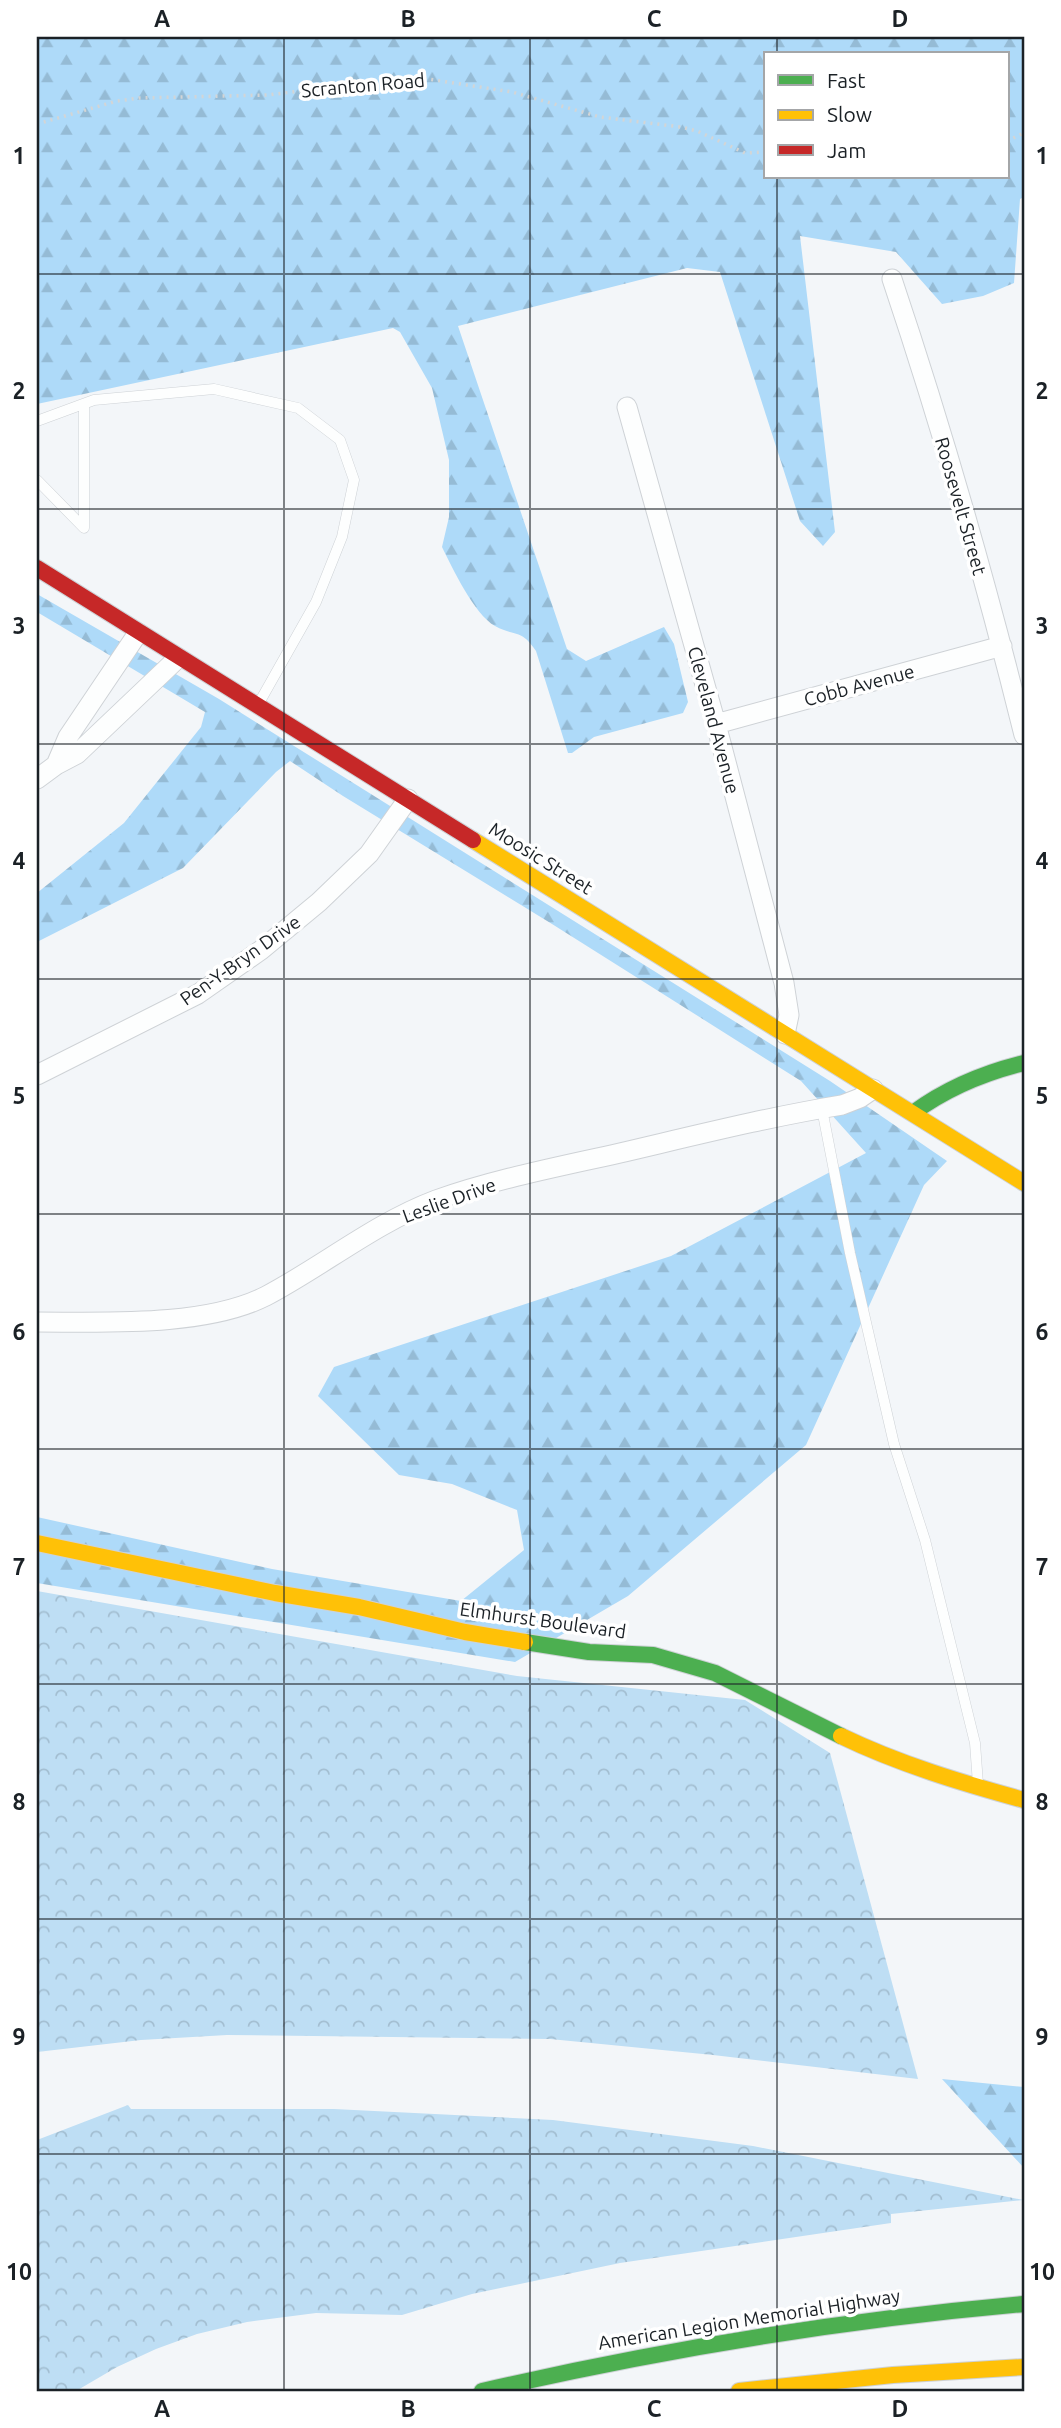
<svg xmlns="http://www.w3.org/2000/svg" width="1061" height="2428" viewBox="0 0 1061 2428" font-family="Ubuntu,sans-serif">
<defs>
<pattern id="forest-firs" width="22" height="20" patternUnits="userSpaceOnUse" patternTransform="scale(1.75)"><rect width="22" height="20" fill="#aedaf9"/><path d="M5 1l3.5 6h-7zM16 11l3.5 6h-7z" fill="#95bbd5"/></pattern>
<pattern id="park-crowns" width="20" height="18" patternUnits="userSpaceOnUse" patternTransform="scale(1.75)"><rect width="20" height="18" fill="#bedef4"/><path d="M2 6a3 3 0 1 1 6 0M12 15a3 3 0 1 1 6 0" fill="none" stroke="#a3bed1"/></pattern>
</defs>
<rect width="100%" height="100%" fill="#f3f6f9"/>
<path fill="url(#forest-firs)" fill-rule="evenodd" d="M 37,37 L 1024,37 L 1024,197 L 1020,199 L 1014,283 L 983,296 L 942,304 L 896,252 L 800,236 L 835,532 L 823,546 L 800,521 L 720,272 L 687,268 L 458,326 L 567,649 L 586,661 L 664,627 L 674,644 L 688,702 L 683,713 L 594,737 L 572,753 L 568,753 L 536,651 C 521,628 515,637 495,626 C 474,614 453,569 442,547 L 449,517 L 449,460 L 432,388 L 400,332 L 393,328 L 37,404 ZM 765,54 L 1007,54 L 1007,177 L 765,177 Z
M 37,594 L 219,699 L 830,1081 L 947,1161 L 924,1185 L 806,1445 L 628,1596 L 515,1662 L 37,1583 L 37,1517 L 272,1569 L 461,1601 L 524,1550 L 517,1510 L 452,1484 L 399,1475 L 318,1396 L 334,1367 L 671,1256 L 866,1153 L 801,1081 L 552,924 L 343,796 L 290,761 L 276,772 L 183,868 L 37,942 L 37,893 L 124,823 L 201,727 L 205,712 L 37,612 Z
M 942,2079 L 1024,2087 L 1024,2168 Z"/>
<path fill="url(#park-crowns)" d="M 37,1591 L 517,1676 L 745,1700 L 830,1753 L 918,2079 L 713,2055 L 550,2039 L 227,2035 L 141,2040 L 37,2052 Z
M 128,2105 L 131,2109 L 334,2109 L 553,2120 L 753,2146 L 1023,2200 L 891,2214 L 891,2223 L 620,2263 L 472,2294 L 402,2315 L 316,2313 L 247,2322 L 197,2334 L 156,2349 L 117,2367 L 76,2391 L 37,2391 L 37,2140 Z"/>
<g fill="none" stroke-linecap="round" stroke-linejoin="round">
<defs>
<path id="lane" d="M 37,421 L 94,400 L 214,389 L 298,408 L 340,440 L 354,480 L 342,537 L 316,602 L 259,703
M 37,480 L 84,528 L 84,404
M 822,1109 L 850,1253 L 894,1444 L 925,1540 L 975,1743 L 978,1784"/>
<path id="street" d="M 892,279 C 942,428 986,582 1024,735
M 627,407 L 716,724 L 784,983 L 789,1015 L 785,1034
M 716,724 L 1002,646
M 56,765 L 68,737 L 138,633
M 37,779 L 56,765 L 77,754 L 178,658
M 37,1075 L 198,994 L 261,950 L 319,902 L 369,854 L 408,799
M 37,1322 C 105,1322 205,1327 266,1296 C 323,1266 375,1223 436,1200 C 495,1179 558,1167 620,1153 C 693,1136 768,1117 842,1105 L 860,1098 L 873,1089"/>
<path id="fast" d="M 913,1113 C 947,1088 983,1073 1024,1063
M 525,1642 L 589,1652 L 653,1655 L 715,1673 L 841,1736
M 482,2391 C 661,2350 841,2320 1024,2304"/>
<path id="slow" d="M 473,840 L 1024,1183
M 37,1543 L 275,1593 L 359,1607 L 465,1632 L 525,1642
M 841,1736 C 899,1764 962,1783 1024,1800
M 739,2391 L 893,2375 L 1024,2367"/>
<path id="jam" d="M 37,568 L 473,840"/>
</defs>
<use href="#lane" stroke="#ced2d6" stroke-width="11"/>
<use href="#street" stroke="#ced2d6" stroke-width="21"/>
<use href="#fast" stroke="#ced2d6" stroke-width="18"/>
<use href="#slow" stroke="#ced2d6" stroke-width="18"/>
<use href="#jam" stroke="#ced2d6" stroke-width="18"/>
<path stroke="#d3d5d6" stroke-width="3.5" stroke-dasharray="2 5" stroke-linecap="butt" d="M 37,124 L 117,101 L 139,98 L 268,95 L 415,77 L 512,92 L 600,117 L 681,127 L 697,131 L 745,153 L 765,152
M 1007,141 L 1024,133"/>
<use href="#lane" stroke="#fdfefe" stroke-width="10"/>
<use href="#street" stroke="#fdfefe" stroke-width="19"/>
<use href="#fast" stroke="#4caf50" stroke-width="16"/>
<use href="#slow" stroke="#ffc107" stroke-width="16"/>
<use href="#jam" stroke="#c62828" stroke-width="16"/>
</g>
<path fill="none" stroke="#1b2126" stroke-width="2" stroke-opacity="0.55" d="M 284,37 L 284,2391M 530,37 L 530,2391M 777,37 L 777,54M 777,177 L 777,2391M 37,274 L 1024,274M 37,509 L 1024,509M 37,744 L 1024,744M 37,979 L 1024,979M 37,1214 L 1024,1214M 37,1449 L 1024,1449M 37,1684 L 1024,1684M 37,1919 L 1024,1919M 37,2154 L 1024,2154"/>
<g text-anchor="middle" stroke-width="7" stroke-linejoin="round" paint-order="stroke">
<g font-size="19" fill="#1b2126" stroke="#fff">
<text transform="translate(363 85) rotate(-5)" y="7">Scranton Road</text>
<text transform="translate(961 506) rotate(74)" y="7">Roosevelt Street</text>
<text transform="translate(859 685) rotate(-15)" y="7">Cobb Avenue</text>
<text transform="translate(714 720) rotate(75)" y="7">Cleveland Avenue</text>
<text transform="translate(541 858) rotate(32)" y="7">Moosic Street</text>
<text transform="translate(240 960) rotate(-35)" y="7">Pen-Y-Bryn Drive</text>
<text transform="translate(449 1200) rotate(-20)" y="7">Leslie Drive</text>
<text transform="translate(543 1620) rotate(8)" y="7">Elmhurst Boulevard</text>
<text transform="translate(749 2319) rotate(-9)" y="7">American Legion Memorial Highway</text>
</g>
</g>
<rect width="1061" height="2428" fill="none" stroke="#ffffff" stroke-width="77"/>
<rect x="764" y="52" width="245" height="126" fill="#ffffff" stroke="#a4a6a8" stroke-width="2"/>
<rect x="778" y="75" width="35" height="10" fill="#4caf50" stroke="#a4a6a8" stroke-width="2"/>
<text x="827" y="88" font-size="21" fill="#1b2126">Fast</text>
<rect x="778" y="110" width="35" height="10" fill="#ffc107" stroke="#a4a6a8" stroke-width="2"/>
<text x="827" y="122" font-size="21" fill="#1b2126">Slow</text>
<rect x="778" y="145" width="35" height="10" fill="#c62828" stroke="#a4a6a8" stroke-width="2"/>
<text x="827" y="158" font-size="21" fill="#1b2126">Jam</text>
<rect x="38" y="38" width="985" height="2352" fill="none" stroke="#1b2126" stroke-width="2.5"/>
<g font-size="23" text-anchor="middle" font-weight="bold" fill="#1b2126">
<text x="162" y="27">A</text>
<text x="408" y="27">B</text>
<text x="654" y="27">C</text>
<text x="900" y="27">D</text>
<text x="19" y="164">1</text>
<text x="1042" y="164">1</text>
<text x="19" y="399">2</text>
<text x="1042" y="399">2</text>
<text x="19" y="634">3</text>
<text x="1042" y="634">3</text>
<text x="19" y="869">4</text>
<text x="1042" y="869">4</text>
<text x="19" y="1104">5</text>
<text x="1042" y="1104">5</text>
<text x="19" y="1340">6</text>
<text x="1042" y="1340">6</text>
<text x="19" y="1575">7</text>
<text x="1042" y="1575">7</text>
<text x="19" y="1810">8</text>
<text x="1042" y="1810">8</text>
<text x="19" y="2045">9</text>
<text x="1042" y="2045">9</text>
<text x="19" y="2280">10</text>
<text x="1042" y="2280">10</text>
<text x="162" y="2417">A</text>
<text x="408" y="2417">B</text>
<text x="654" y="2417">C</text>
<text x="900" y="2417">D</text>
</g>
</svg>
